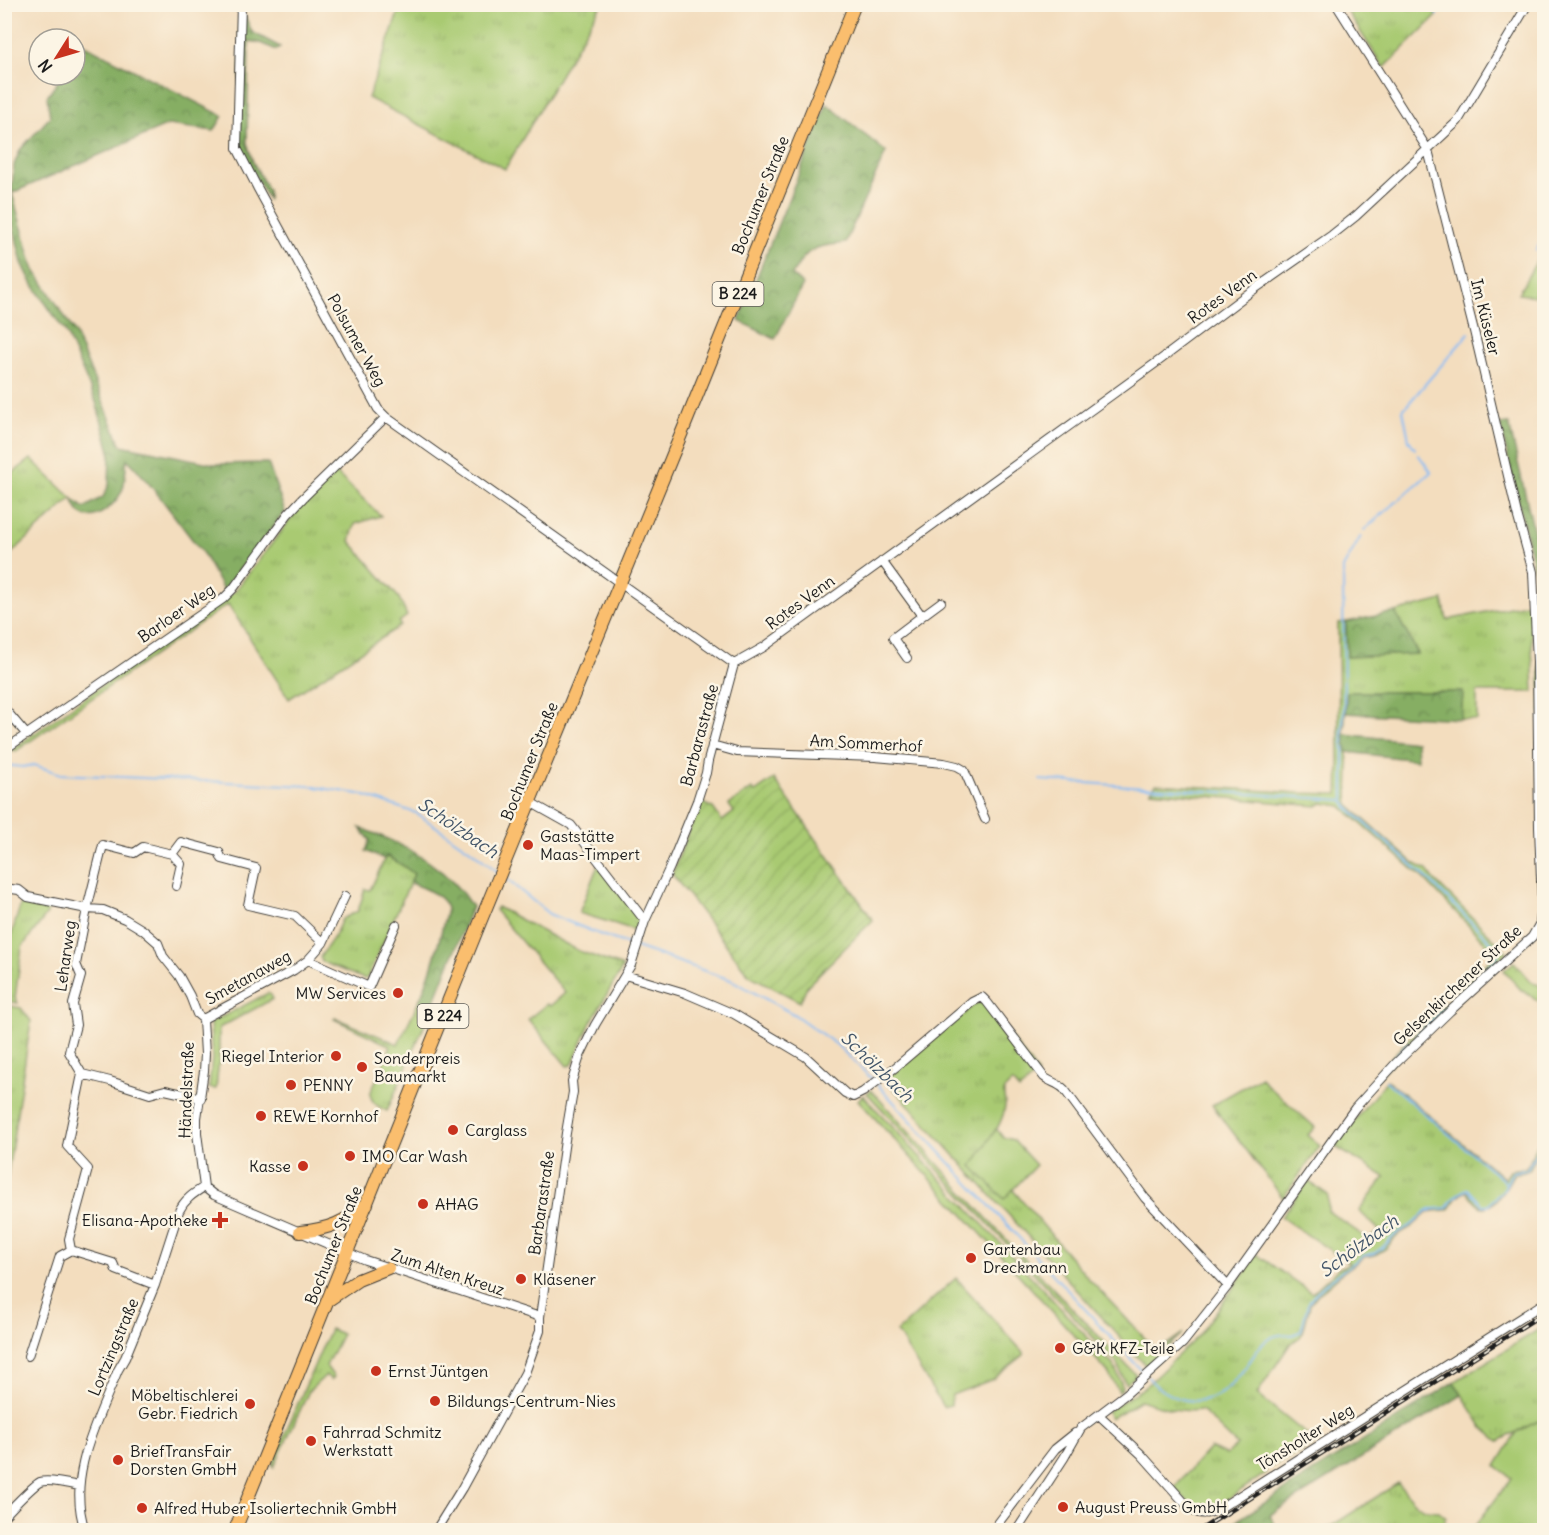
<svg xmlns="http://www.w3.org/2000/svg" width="1549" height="1535" viewBox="0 0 1549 1535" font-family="Delius,sans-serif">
<defs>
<pattern id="grass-tufts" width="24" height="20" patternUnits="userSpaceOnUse" patternTransform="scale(1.5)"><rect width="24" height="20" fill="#a9ca72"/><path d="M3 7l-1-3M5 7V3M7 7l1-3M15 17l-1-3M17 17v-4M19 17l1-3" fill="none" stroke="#91ad62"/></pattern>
<pattern id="forest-crowns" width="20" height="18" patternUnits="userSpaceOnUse" patternTransform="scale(1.5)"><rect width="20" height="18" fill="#86ae64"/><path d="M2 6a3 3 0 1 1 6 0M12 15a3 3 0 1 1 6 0" fill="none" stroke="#6d8d52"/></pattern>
<pattern id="garden-furrows" width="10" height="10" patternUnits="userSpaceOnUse" patternTransform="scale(1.5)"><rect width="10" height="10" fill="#a9ca72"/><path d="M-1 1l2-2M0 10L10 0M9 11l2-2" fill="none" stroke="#91ad62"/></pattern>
</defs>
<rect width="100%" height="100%" fill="#fcf5e5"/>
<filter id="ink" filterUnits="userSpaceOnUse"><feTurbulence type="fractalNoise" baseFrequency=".0167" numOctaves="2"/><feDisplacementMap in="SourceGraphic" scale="12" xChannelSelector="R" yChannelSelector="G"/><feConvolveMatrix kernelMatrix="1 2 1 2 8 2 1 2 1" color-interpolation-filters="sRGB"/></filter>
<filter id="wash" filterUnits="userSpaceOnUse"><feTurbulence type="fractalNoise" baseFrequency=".008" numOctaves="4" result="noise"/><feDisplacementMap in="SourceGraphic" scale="24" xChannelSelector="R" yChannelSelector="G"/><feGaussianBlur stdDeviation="1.35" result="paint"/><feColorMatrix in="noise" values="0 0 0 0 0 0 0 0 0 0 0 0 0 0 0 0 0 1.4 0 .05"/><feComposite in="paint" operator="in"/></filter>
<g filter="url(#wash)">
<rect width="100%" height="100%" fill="#f3ddbe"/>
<path fill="url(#grass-tufts)" stroke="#627347" stroke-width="1.5" d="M 401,5 L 401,4 L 601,5 L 505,169 L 368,98 Z
M 1343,5 L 1434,5 L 1436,17 L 1384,68 Z
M 1544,248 L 1544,297 L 1518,294 Z
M 31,459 L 72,498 L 5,559 L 5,479 Z
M 335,472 L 381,516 L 355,524 L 350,541 L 399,598 L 407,616 L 399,622 L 400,626 L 289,699 L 228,604 L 16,751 L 11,750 L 235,591 L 303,503 Z
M 1443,600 L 1447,620 L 1530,603 L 1534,692 L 1477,692 L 1477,720 L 1461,719 L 1463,692 L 1347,692 L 1344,734 L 1349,767 L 1348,798 L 1349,806 L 1412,862 L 1427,870 L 1435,881 L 1507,952 L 1407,1046 L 1377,1080 L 1378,1072 L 1403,1045 L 1496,954 L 1423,878 L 1341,806 L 1323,803 L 1317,806 L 1151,791 L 1156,784 L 1299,793 L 1338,794 L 1339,764 L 1338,623 L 1346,622 L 1347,657 L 1418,653 L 1395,612 Z
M 386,856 L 402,865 L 414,874 L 367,978 L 364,979 L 322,962 L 320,957 L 334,937 L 342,919 L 358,911 L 365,889 L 370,890 Z
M 598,865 L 641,921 L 638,931 L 579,913 Z
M 21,903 L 48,907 L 47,914 L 22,947 L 15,998 L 18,1003 L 5,1001 L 5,956 Z
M 497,907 L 579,951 L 623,967 L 591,1022 L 572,1065 L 567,1066 L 528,1019 L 547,1004 L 550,1006 L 565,993 L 495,910 Z
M 1514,962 L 1531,981 L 1544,988 L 1544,1004 L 1521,990 L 1504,970 Z
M 268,993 L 271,995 L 273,999 L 219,1028 L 219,1059 L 216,1089 L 209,1088 L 212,1058 L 210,1023 Z
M 981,1002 L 986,1004 L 1038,1074 L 1019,1090 L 1013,1083 L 1011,1083 L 1004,1090 C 1003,1095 1005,1100 1005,1105 C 1004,1125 983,1149 973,1166 L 1004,1198 L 1012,1189 L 1089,1279 L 1157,1351 L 1183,1333 L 1146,1366 L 885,1079 L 975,1004 Z
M 418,1003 L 431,1010 L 387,1111 C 379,1107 372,1104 370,1094 L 391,1046 L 334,1019 L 335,1018 L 398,1044 Z
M 5,1005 L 21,1008 L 31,1021 L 6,1185 L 4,1185 Z
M 1261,1077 L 1265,1083 L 1315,1127 L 1308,1135 L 1320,1146 L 1283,1198 L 1212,1105 Z
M 1387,1080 L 1505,1179 L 1510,1170 L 1525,1168 L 1530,1162 L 1534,1150 L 1542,1138 L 1544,1137 C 1544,1144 1541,1145 1538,1151 C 1529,1165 1535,1173 1514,1173 C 1509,1182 1493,1213 1480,1206 C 1475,1204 1471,1196 1467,1191 C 1455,1196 1456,1200 1448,1210 L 1432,1211 L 1427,1213 L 1413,1226 L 1399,1234 L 1385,1249 L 1375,1255 L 1364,1257 L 1342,1273 L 1317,1295 L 1310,1304 L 1303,1332 L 1300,1337 L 1290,1344 L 1257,1394 L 1317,1443 L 1264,1470 L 1266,1473 L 1215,1508 L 1197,1510 L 1175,1489 L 1177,1484 L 1210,1448 L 1226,1455 L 1237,1445 L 1201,1410 C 1179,1413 1160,1406 1140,1400 L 1120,1413 L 1110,1418 L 1107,1411 L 1145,1387 L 1199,1335 L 1243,1275 L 1256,1254 L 1312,1293 L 1338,1269 L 1349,1263 L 1281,1217 L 1308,1181 L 1328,1195 L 1328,1211 L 1368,1239 L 1380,1231 L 1359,1211 L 1385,1177 L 1334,1146 Z
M 871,1090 L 1002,1235 L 1136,1375 L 1126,1384 L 1116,1362 L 867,1093 Z
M 863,1095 L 1113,1365 L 1121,1381 L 1122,1389 L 1119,1392 L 1107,1371 L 858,1100 Z
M 956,1278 L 1023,1352 L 1024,1355 L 993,1379 L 952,1395 L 951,1405 L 943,1407 L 897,1332 Z
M 1544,1326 L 1544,1418 L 1499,1441 L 1483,1428 L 1454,1382 Z
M 330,1329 L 342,1334 L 326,1366 L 334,1377 L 331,1380 L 326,1375 L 309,1391 L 274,1467 L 272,1464 Z
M 1398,1483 C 1412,1499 1416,1511 1439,1511 L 1446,1517 L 1444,1520 L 1450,1530 L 1325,1530 Z"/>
<path fill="url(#forest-crowns)" stroke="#516540" stroke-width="1.5" d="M 245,16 L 252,32 L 280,47 L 277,50 L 260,43 L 249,41 L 247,143 L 253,162 L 268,190 L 268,199 L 244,157 L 239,141 L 241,28 Z
M 77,41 L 223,116 L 214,131 L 168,125 L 12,193 L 33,267 L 74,331 L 121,445 L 214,464 L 268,463 L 285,512 L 223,590 L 204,555 L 156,492 L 135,467 L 127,459 C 125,470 126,481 122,491 C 116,504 95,524 81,514 C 76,511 74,503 72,498 L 84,508 L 103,497 L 109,485 L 110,451 L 96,402 L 66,333 L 33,285 L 22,263 L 10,212 L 14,165 L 20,150 L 50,117 L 47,97 L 62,75 L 75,75 L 75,57 Z
M 827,104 L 886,152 L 845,243 C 814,247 808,246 792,275 L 803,285 L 775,339 L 739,321 Z
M 1500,424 L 1509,424 L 1540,558 L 1544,558 L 1544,569 L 1534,569 Z
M 1395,612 L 1418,654 L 1347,657 L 1346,622 Z
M 1544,655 L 1544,826 L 1542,827 L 1540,661 Z
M 1347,692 L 1463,692 L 1461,719 L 1345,713 Z
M 1344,734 L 1416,742 L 1417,760 L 1347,752 Z
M 360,828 C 403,843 448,867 472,907 L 431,1010 L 418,1003 C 432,973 439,941 447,909 C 443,894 423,888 410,883 L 414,874 L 402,865 L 387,856 L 384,859 L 366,851 L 370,840 Z
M 1454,1382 L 1462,1395 L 1270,1515 L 1278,1530 L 1230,1530 L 1230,1525 Z"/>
<path fill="url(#garden-furrows)" stroke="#627347" stroke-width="1.5" d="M 774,779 L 873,920 L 807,986 L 800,1002 L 749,975 L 672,874 L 701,802 L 713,808 L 722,821 L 734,812 L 729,805 L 752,789 L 755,792 Z"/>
<path fill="#a9ca72" stroke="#627347" stroke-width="1.5" d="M 996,1129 L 1003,1137 L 1013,1140 L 1036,1165 L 1004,1199 L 972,1166 Z
M 1544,1418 L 1544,1530 L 1472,1530 L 1512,1478 L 1496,1466 L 1517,1432 Z"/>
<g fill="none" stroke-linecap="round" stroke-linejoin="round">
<path stroke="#85bbf4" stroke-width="2" d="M 1435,4 L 1437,15
M 1536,250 L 1544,238
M 1415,449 L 1409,440 L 1403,410 L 1469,333
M 1364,530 L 1431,472 L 1418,454
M 1361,536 L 1343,568 L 1344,709 L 1342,734 L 1344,751 L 1344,800 L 1347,807 L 1428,879 L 1499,950 L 1498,954 L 1492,963 L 1416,1036
M 4,765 L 23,767 L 34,765 L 61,774 L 309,786 L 359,794 L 416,813 L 469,849 L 498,872
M 1040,780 L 1343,800
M 504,877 L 549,914 L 604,936 L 731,980 L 795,1015 L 837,1045 L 873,1080
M 1386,1081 L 1503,1180 L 1506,1184
M 877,1084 L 1144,1373
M 1356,1101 L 1378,1075 L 1408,1043
M 1148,1377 C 1158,1390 1170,1397 1186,1400 C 1220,1405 1235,1382 1252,1358 C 1256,1352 1261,1344 1267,1340 C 1275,1334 1284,1334 1293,1335 L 1301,1331 L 1308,1304 L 1315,1294 L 1330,1280 L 1363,1256 L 1375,1253 L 1383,1247 L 1396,1234 L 1413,1224 L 1426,1212 L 1433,1209 L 1447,1208 C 1453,1198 1457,1193 1468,1189 L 1482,1205 L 1488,1205 L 1504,1189 L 1512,1172 L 1526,1170 C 1533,1161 1537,1149 1544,1139"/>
</g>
</g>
<g filter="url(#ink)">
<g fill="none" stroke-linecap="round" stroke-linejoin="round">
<defs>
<path id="minor" d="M 241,4 L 237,148 L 257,187 L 378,409 L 386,417 L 734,664
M 1336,4 L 1428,150 L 1474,331 L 1517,514 L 1533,572 L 1537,662
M 882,561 L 922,616 L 893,638 L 907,658
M 922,616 L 941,602
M 734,664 L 764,647 L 1160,360 L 1249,293 L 1332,235 L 1356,216 L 1458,121 L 1528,4
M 4,708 L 27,735
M 712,745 L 737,752 L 875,757 L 944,763 L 957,766 L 964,770 L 985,819
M 4,750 L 223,599 L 233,589 L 288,514 L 303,498 L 386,417
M 530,802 L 571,825 L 645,921
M 172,854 L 181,864 L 176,886
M 4,888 L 19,890 L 28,897 L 87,909 L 103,910 L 125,919 L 143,930 L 158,943 L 163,956 L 179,976 L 190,996 L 197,1014 L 203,1019 L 205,1054 L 204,1071 L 197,1118 L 197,1133 L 204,1187 L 214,1195 L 365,1260 L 540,1317
M 308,960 L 369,987 L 396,925
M 625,975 L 685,993 L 734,1014 L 806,1057 L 845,1093 L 853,1097 L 863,1092 L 897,1066 L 972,1002 L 982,997 L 987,1002 L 1044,1077 C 1050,1082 1058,1083 1064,1089 L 1145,1198 L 1228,1286
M 203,1019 L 294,970 L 308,960 L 323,943 L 345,896
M 82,1074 L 67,1146 L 88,1169 L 69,1239 L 71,1250 L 113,1263 L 116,1270 L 155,1285
M 201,1098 L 165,1090 L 150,1094 L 110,1081 L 82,1074 L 69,1052 L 76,1025 L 73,1004 L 81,976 L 76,964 L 87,909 L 103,845 L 134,853 L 143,847 L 172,854 L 181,842 L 219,852 L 222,859 L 256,868 L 248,905 L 295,916 L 323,943
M 28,1356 L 60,1256 L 71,1250
M 1099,1415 L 1141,1454 L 1191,1510 C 1201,1515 1207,1514 1217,1510 L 1544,1303
M 4,1516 C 11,1509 32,1486 40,1482 C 48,1479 70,1484 79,1486
M 85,1530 C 66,1476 98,1420 118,1370 L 125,1358 L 155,1285 L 179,1211 C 185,1199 193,1194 204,1187
M 436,1530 L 462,1488 L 525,1373 L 540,1331 L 540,1317 L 566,1133 L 573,1092 L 572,1081 L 580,1056 L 595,1025 L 631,965 L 645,921 L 670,867 L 697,801 L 706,773 L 708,761 L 734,664
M 993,1530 L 1055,1449 L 1075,1433
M 1017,1530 L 1064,1458 L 1081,1428 L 1126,1394 L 1183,1343 L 1228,1286 L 1355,1108 L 1396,1063 L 1450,1011 L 1532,937 L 1540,923 L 1542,905 L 1539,827 L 1537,662 L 1544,651"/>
<path id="primary" d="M 300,1232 C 329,1229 344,1223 367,1204
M 330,1299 L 358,1280 L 388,1268
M 235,1530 L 481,920 L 687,420 L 855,4"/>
</defs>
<use href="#minor" stroke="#3c3934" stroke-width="10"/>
<use href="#primary" stroke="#3c3934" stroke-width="14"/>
<use href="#minor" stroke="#fff" stroke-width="8"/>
<use href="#primary" stroke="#fabe6e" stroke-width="12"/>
<defs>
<path id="rail" d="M 1200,1530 L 1544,1313"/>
</defs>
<use href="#rail" stroke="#1c1c1c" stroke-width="4.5"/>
<use href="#rail" stroke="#fcf5e5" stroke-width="2" stroke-dasharray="7" stroke-linecap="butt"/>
</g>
</g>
<g fill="#c8321e" stroke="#fcf5e5" stroke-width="2">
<circle cx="528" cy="845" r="6"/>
<circle cx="398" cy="993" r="6"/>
<circle cx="336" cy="1056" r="6"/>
<circle cx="362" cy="1067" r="6"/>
<circle cx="291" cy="1085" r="6"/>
<circle cx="261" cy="1116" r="6"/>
<circle cx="453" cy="1130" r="6"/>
<circle cx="350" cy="1156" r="6"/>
<circle cx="303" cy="1166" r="6"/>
<circle cx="423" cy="1204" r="6"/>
<path d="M217 1211h6v6h6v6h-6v6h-6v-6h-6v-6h6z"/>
<circle cx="971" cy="1258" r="6"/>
<circle cx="521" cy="1279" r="6"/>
<circle cx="1060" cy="1348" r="6"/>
<circle cx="376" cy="1371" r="6"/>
<circle cx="435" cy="1401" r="6"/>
<circle cx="250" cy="1404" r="6"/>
<circle cx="311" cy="1441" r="6"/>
<circle cx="118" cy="1460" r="6"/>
<circle cx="1063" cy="1507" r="6"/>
<circle cx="142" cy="1508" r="6"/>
</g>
<g text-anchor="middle" stroke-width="5" stroke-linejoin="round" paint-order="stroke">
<g fill="#fcf5e5" stroke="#5f5d58" stroke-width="1.5">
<rect x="712.5" y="282" width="51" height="24" rx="4.5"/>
<rect x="417.5" y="1004" width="51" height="24" rx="4.5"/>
</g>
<g font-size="15" font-weight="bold" fill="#1c1c1c">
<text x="738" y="299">B 224</text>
<text x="443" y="1021">B 224</text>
</g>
<g font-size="16" fill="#1c1c1c" stroke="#fcf5e5">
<text transform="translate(760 195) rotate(-68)" y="6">Bochumer Straße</text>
<text transform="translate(1222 296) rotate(-36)" y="6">Rotes Venn</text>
<text transform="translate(1486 317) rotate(76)" y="6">Im Küseler</text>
<text transform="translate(357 340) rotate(61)" y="6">Polsumer Weg</text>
<text transform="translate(800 602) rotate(-36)" y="6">Rotes Venn</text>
<text transform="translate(176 613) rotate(-35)" y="6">Barloer Weg</text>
<text transform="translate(699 735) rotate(-75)" y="6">Barbarastraße</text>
<text transform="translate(866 743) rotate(3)" y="6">Am Sommerhof</text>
<text transform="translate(529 761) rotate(-68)" y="6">Bochumer Straße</text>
<text transform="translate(65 956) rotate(-82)" y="6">Leharweg</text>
<text transform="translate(248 977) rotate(-29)" y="6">Smetanaweg</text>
<text transform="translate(1457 985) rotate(-43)" y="6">Gelsenkirchener Straße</text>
<text transform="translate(186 1090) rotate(-88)" y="6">Händelstraße</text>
<text transform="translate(541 1203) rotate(-82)" y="6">Barbarastraße</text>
<text transform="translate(333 1245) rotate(-68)" y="6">Bochumer Straße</text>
<text transform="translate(448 1272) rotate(18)" y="6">Zum Alten Kreuz</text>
<text transform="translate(113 1347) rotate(-67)" y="6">Lortzingstraße</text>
<text transform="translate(1305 1437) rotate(-32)" y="6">Tönsholter Weg</text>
</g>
<g font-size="16" fill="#1c1c1c" stroke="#fcf5e5" text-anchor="start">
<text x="540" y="842">Gaststätte<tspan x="540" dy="18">Maas-Timpert</tspan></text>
<text x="386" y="999" text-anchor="end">MW Services</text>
<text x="324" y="1062" text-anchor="end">Riegel Interior</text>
<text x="374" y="1064">Sonderpreis<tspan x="374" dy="18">Baumarkt</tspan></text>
<text x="303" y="1091">PENNY</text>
<text x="273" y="1122">REWE Kornhof</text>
<text x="465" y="1136">Carglass</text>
<text x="362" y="1162">IMO Car Wash</text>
<text x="291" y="1172" text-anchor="end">Kasse</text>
<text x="435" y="1210">AHAG</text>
<text x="208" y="1226" text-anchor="end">Elisana-Apotheke</text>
<text x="983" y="1255">Gartenbau<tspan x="983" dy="18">Dreckmann</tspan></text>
<text x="533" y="1285">Kläsener</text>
<text x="1072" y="1354">G&amp;K KFZ-Teile</text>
<text x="388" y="1377">Ernst Jüntgen</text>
<text x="238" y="1401" text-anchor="end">Möbeltischlerei<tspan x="238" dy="18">Gebr. Fiedrich</tspan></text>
<text x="447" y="1407">Bildungs-Centrum-Nies</text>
<text x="323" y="1438">Fahrrad Schmitz<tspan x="323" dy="18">Werkstatt</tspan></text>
<text x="130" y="1457">BriefTransFair<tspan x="130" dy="18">Dorsten GmbH</tspan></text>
<text x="1075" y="1513">August Preuss GmbH</text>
<text x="154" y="1514">Alfred Huber Isoliertechnik GmbH</text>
</g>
<g font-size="18" font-style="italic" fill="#415468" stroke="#fcf5e5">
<text transform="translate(458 828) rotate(34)" y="6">Schölzbach</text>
<text transform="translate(877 1067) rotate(44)" y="6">Schölzbach</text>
<text transform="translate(1359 1246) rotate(-36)" y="6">Schölzbach</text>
</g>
</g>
<rect width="1549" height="1535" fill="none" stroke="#fcf5e5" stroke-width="24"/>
<g transform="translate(57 57) rotate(233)"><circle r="28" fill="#fcf5e5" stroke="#a29e95" stroke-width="1.5"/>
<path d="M0-4.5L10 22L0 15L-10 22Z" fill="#c8321e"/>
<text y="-9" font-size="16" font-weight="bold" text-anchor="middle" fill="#1c1c1c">N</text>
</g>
</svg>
